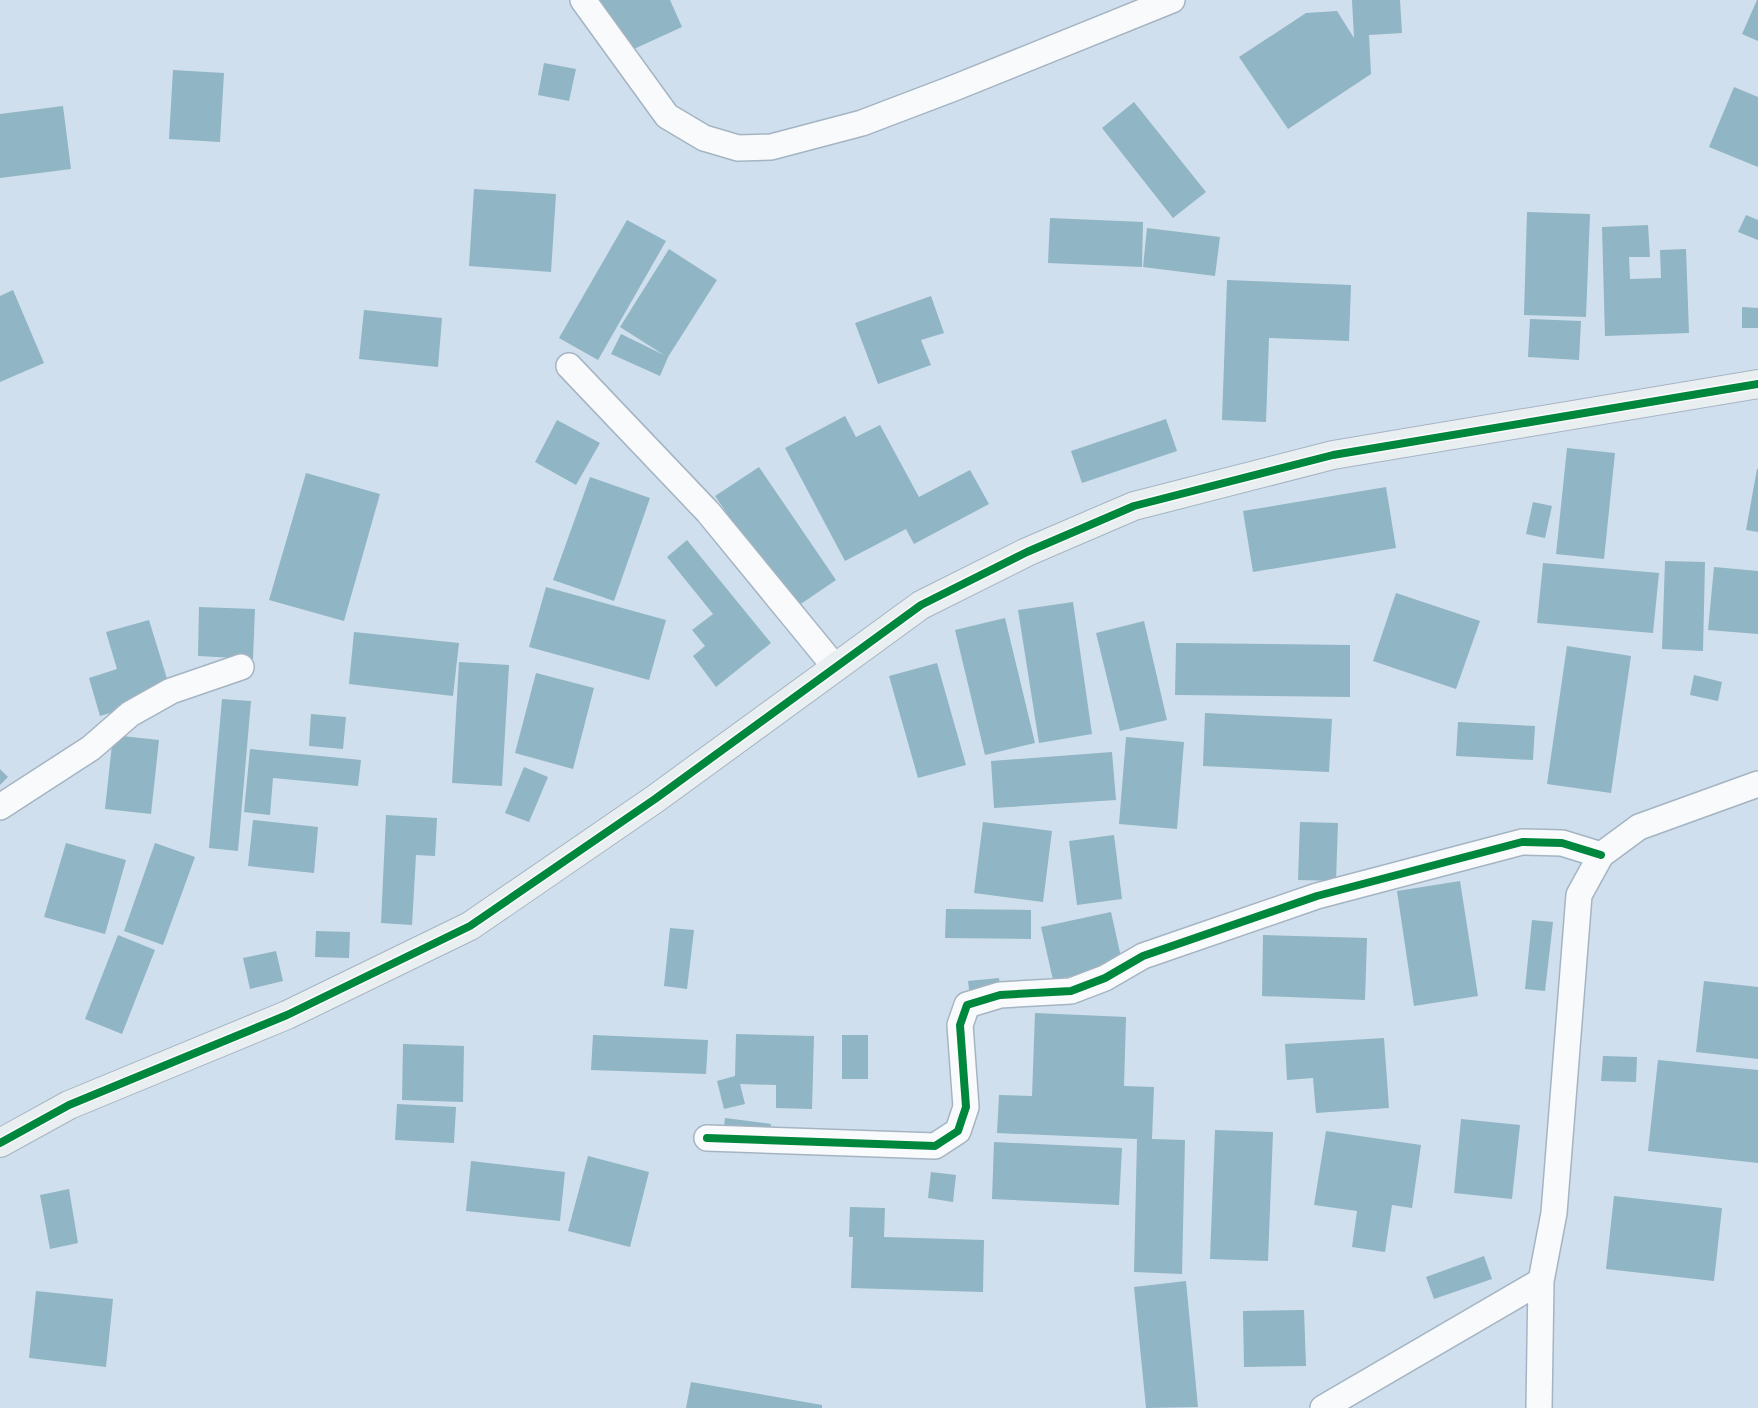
<svg xmlns="http://www.w3.org/2000/svg" width="1758" height="1408" viewBox="0 0 1758 1408" font-family="Manrope,sans-serif">
<rect width="100%" height="100%" fill="#d0dfed"/>
<path fill="#90b5c4" d="M 597,0 L 670,0 L 682,27 L 623,54 Z
M 1352,0 L 1400,0 L 1402,33 L 1369,35 L 1371,74 L 1288,129 L 1239,57 L 1306,13 L 1337,11 L 1354,38 Z
M 1757,0 L 1758,0 L 1758,41 L 1742,34 Z
M 544,63 L 576,69 L 569,101 L 538,95 Z
M 173,70 L 224,73 L 220,142 L 169,139 Z
M 1734,87 L 1758,97 L 1758,167 L 1709,147 Z
M 1134,102 L 1206,192 L 1173,218 L 1102,128 Z
M 63,106 L 71,169 L 0,178 L 0,114 Z
M 474,189 L 556,194 L 551,272 L 469,266 Z
M 1527,212 L 1590,214 L 1586,317 L 1524,315 Z
M 1746,215 L 1758,220 L 1758,240 L 1738,232 Z
M 1050,218 L 1143,222 L 1142,267 L 1048,263 Z
M 627,220 L 666,241 L 598,360 L 559,338 Z
M 1648,225 L 1650,257 L 1629,257 L 1630,279 L 1661,278 L 1660,250 L 1686,249 L 1689,333 L 1605,336 L 1602,227 Z
M 1147,228 L 1220,237 L 1215,276 L 1143,267 Z
M 669,249 L 717,280 L 668,357 L 660,376 L 611,354 L 621,334 L 664,355 L 620,327 Z
M 1227,280 L 1351,285 L 1349,341 L 1269,338 L 1266,422 L 1222,420 Z
M 13,290 L 44,363 L 0,382 L 0,296 Z
M 931,296 L 944,333 L 921,340 L 931,365 L 878,384 L 855,323 Z
M 1742,307 L 1758,308 L 1758,328 L 1742,328 Z
M 364,310 L 442,318 L 438,367 L 359,359 Z
M 1530,319 L 1581,321 L 1579,360 L 1528,357 Z
M 845,416 L 856,437 L 880,425 L 919,497 L 970,470 L 989,504 L 914,544 L 906,529 L 845,561 L 785,448 Z
M 1166,419 L 1177,451 L 1082,483 L 1071,451 Z
M 557,420 L 600,443 L 576,485 L 535,462 Z
M 1567,448 L 1615,453 L 1604,559 L 1556,554 Z
M 759,467 L 836,580 L 789,612 L 780,591 L 715,496 Z
M 1757,469 L 1758,469 L 1758,532 L 1746,530 Z
M 306,473 L 380,494 L 344,621 L 269,600 Z
M 590,477 L 650,498 L 614,601 L 553,580 Z
M 1386,487 L 1396,548 L 1253,572 L 1243,511 Z
M 1533,502 L 1552,506 L 1545,538 L 1526,534 Z
M 687,540 L 771,643 L 716,687 L 693,656 L 705,646 L 692,630 L 713,614 L 667,557 Z
M 1665,561 L 1705,562 L 1703,651 L 1662,649 Z
M 1543,563 L 1659,573 L 1653,633 L 1537,623 Z
M 1714,567 L 1758,571 L 1758,634 L 1708,630 Z
M 546,587 L 666,620 L 649,680 L 529,647 Z
M 1396,593 L 1480,621 L 1456,689 L 1373,661 Z
M 1073,602 L 1092,734 L 1039,743 L 1018,610 Z
M 199,607 L 255,609 L 253,659 L 198,656 Z
M 1005,618 L 1035,743 L 985,755 L 955,630 Z
M 149,620 L 172,695 L 100,716 L 89,678 L 117,669 L 106,632 Z
M 1144,621 L 1167,720 L 1120,731 L 1096,633 Z
M 354,632 L 459,643 L 453,696 L 349,684 Z
M 1176,643 L 1350,645 L 1350,697 L 1175,695 Z
M 1567,646 L 1631,656 L 1611,793 L 1547,784 Z
M 459,662 L 509,665 L 502,786 L 452,783 Z
M 937,663 L 966,765 L 918,778 L 889,676 Z
M 536,673 L 594,688 L 573,769 L 515,753 Z
M 1694,675 L 1722,682 L 1718,701 L 1690,695 Z
M 222,699 L 251,701 L 238,851 L 209,848 Z
M 1205,713 L 1332,719 L 1329,772 L 1203,766 Z
M 311,714 L 346,717 L 343,749 L 309,746 Z
M 1458,722 L 1535,726 L 1533,760 L 1456,756 Z
M 113,735 L 159,740 L 151,814 L 105,809 Z
M 1126,737 L 1184,742 L 1177,829 L 1119,824 Z
M 250,749 L 361,760 L 358,786 L 273,778 L 270,815 L 244,812 Z
M 1112,752 L 1116,800 L 994,808 L 991,761 Z
M 524,767 L 548,777 L 529,822 L 505,813 Z
M 0,769 L 8,777 L 0,785 Z
M 386,815 L 437,818 L 435,856 L 416,855 L 412,925 L 381,923 Z
M 253,820 L 318,827 L 314,873 L 248,866 Z
M 983,822 L 1052,831 L 1043,902 L 974,893 Z
M 1300,822 L 1338,823 L 1336,881 L 1298,880 Z
M 1114,835 L 1122,899 L 1077,905 L 1069,841 Z
M 66,843 L 126,860 L 105,934 L 44,917 Z
M 155,843 L 195,857 L 163,945 L 124,931 Z
M 1460,881 L 1478,996 L 1414,1006 L 1397,891 Z
M 946,909 L 1031,910 L 1031,939 L 945,938 Z
M 1111,912 L 1123,966 L 1053,980 L 1041,927 Z
M 1532,920 L 1553,922 L 1545,991 L 1525,989 Z
M 670,928 L 694,930 L 687,989 L 664,986 Z
M 316,931 L 350,932 L 349,958 L 315,957 Z
M 118,935 L 155,950 L 122,1034 L 85,1019 Z
M 1263,935 L 1367,938 L 1365,1000 L 1262,996 Z
M 276,951 L 283,981 L 250,989 L 243,958 Z
M 999,978 L 1001,994 L 970,997 L 968,981 Z
M 1704,981 L 1758,987 L 1758,1059 L 1696,1052 Z
M 1035,1013 L 1126,1017 L 1124,1086 L 1154,1087 L 1152,1139 L 1185,1140 L 1182,1274 L 1134,1272 L 1137,1139 L 997,1133 L 999,1095 L 1032,1096 Z
M 736,1034 L 814,1036 L 812,1109 L 776,1108 L 776,1085 L 740,1084 L 745,1104 L 724,1109 L 717,1081 L 735,1076 Z
M 593,1035 L 708,1040 L 706,1074 L 591,1070 Z
M 842,1035 L 868,1035 L 868,1079 L 842,1079 Z
M 1384,1038 L 1389,1108 L 1316,1113 L 1313,1078 L 1287,1080 L 1285,1044 Z
M 403,1044 L 464,1046 L 463,1102 L 402,1100 Z
M 1603,1056 L 1637,1057 L 1636,1082 L 1601,1081 Z
M 1658,1060 L 1758,1070 L 1758,1163 L 1648,1151 Z
M 397,1104 L 456,1107 L 454,1143 L 395,1140 Z
M 725,1118 L 771,1124 L 768,1150 L 722,1144 Z
M 1461,1119 L 1520,1125 L 1512,1199 L 1454,1193 Z
M 1215,1130 L 1273,1132 L 1268,1261 L 1210,1259 Z
M 1326,1131 L 1421,1145 L 1412,1208 L 1392,1205 L 1385,1252 L 1352,1247 L 1357,1211 L 1314,1205 Z
M 994,1142 L 1122,1148 L 1119,1205 L 992,1199 Z
M 588,1156 L 649,1172 L 630,1247 L 568,1231 Z
M 471,1161 L 565,1172 L 560,1221 L 466,1211 Z
M 931,1172 L 956,1175 L 953,1202 L 928,1198 Z
M 69,1189 L 78,1243 L 50,1249 L 40,1195 Z
M 1614,1196 L 1722,1208 L 1714,1281 L 1606,1269 Z
M 850,1207 L 885,1208 L 884,1237 L 984,1240 L 983,1292 L 851,1288 L 853,1237 L 849,1237 Z
M 1484,1256 L 1492,1279 L 1434,1299 L 1426,1277 Z
M 1186,1281 L 1198,1407 L 1146,1408 L 1134,1287 Z
M 36,1291 L 113,1299 L 106,1367 L 29,1358 Z
M 1304,1310 L 1306,1366 L 1244,1367 L 1243,1311 Z
M 691,1382 L 822,1405 L 822,1408 L 686,1408 Z"/>
<g fill="none" stroke-linecap="round" stroke-linejoin="round">
<defs>
<path id="street" d="M 583,0 L 667,116 L 704,138 L 738,148 L 771,147 L 862,123 L 954,88 L 1172,0
M 569,366 L 708,512 L 835,667
M 0,807 L 91,748 L 130,714 L 171,691 L 241,667
M 707,1138 L 935,1146 L 958,1131 L 966,1107 L 960,1025 L 967,1005 L 1000,995 L 1071,991 L 1105,978 L 1143,956 L 1317,896 L 1522,842 L 1562,843 L 1601,855
M 1323,1408 L 1541,1281 L 1554,1213 L 1579,895 L 1601,855 L 1639,827 L 1758,784
M 1539,1408 L 1541,1281"/>
<path id="secondary" d="M 0,1143 L 69,1105 L 287,1015 L 470,926 L 655,799 L 921,605 L 1027,552 L 1134,506 L 1333,455 L 1758,384"/>
</defs>
<use href="#street" stroke="#a5b4c2" stroke-width="28"/>
<use href="#secondary" stroke="#a5b4c2" stroke-width="30"/>
<use href="#street" stroke="#f8fafc" stroke-width="25"/>
<use href="#secondary" stroke="#e9eff1" stroke-width="28"/>
<defs>
<path id="cycleway" d="M 707,1138 L 935,1146 L 958,1131 L 966,1107 L 960,1025 L 967,1005 L 1000,995 L 1071,991 L 1105,978 L 1143,956 L 1317,896 L 1522,842 L 1562,843 L 1601,855
M 0,1143 L 69,1105 L 287,1015 L 470,926 L 655,799 L 921,605 L 1027,552 L 1134,506 L 1333,455 L 1758,384"/>
</defs>
<use href="#cycleway" stroke="#fcfcfc" stroke-width="11"/>
<use href="#cycleway" stroke="#00873e" stroke-width="8"/>
</g>
</svg>
